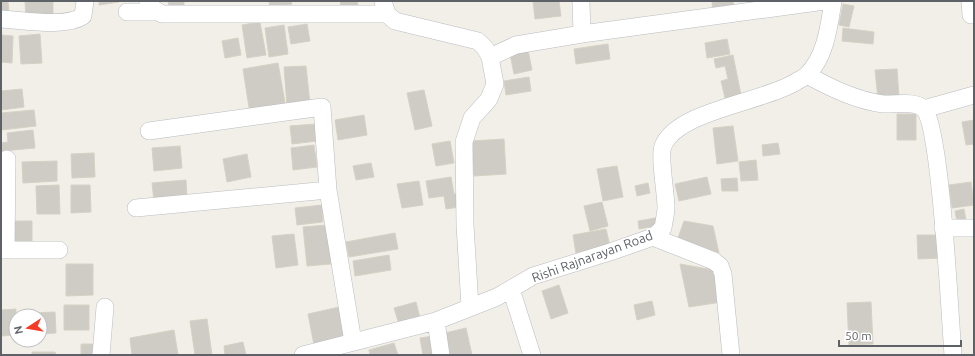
<svg xmlns="http://www.w3.org/2000/svg" width="975" height="356" viewBox="0 0 975 356" font-family="Ubuntu,sans-serif">
<rect width="100%" height="100%" fill="#f1efe7"/>
<path fill="#ceccc5" stroke="#d7d1c4" d="M 1,1 L 8,1 L 9,16 L 1,16 Z
M 25,1 L 53,1 L 53,19 L 26,19 Z
M 99,1 L 119,1 L 119,2 L 99,5 Z
M 168,1 L 184,1 L 184,6 L 169,8 Z
M 269,1 L 291,1 L 292,4 L 270,9 Z
M 340,1 L 357,1 L 359,9 L 342,12 Z
M 533,1 L 559,1 L 561,16 L 535,19 Z
M 712,1 L 733,1 L 734,11 L 713,13 Z
M 843,4 L 854,6 L 849,27 L 839,25 Z
M 260,22 L 266,55 L 247,58 L 242,25 Z
M 307,24 L 310,41 L 291,44 L 288,27 Z
M 284,25 L 288,54 L 269,57 L 265,28 Z
M 843,28 L 874,32 L 873,44 L 842,41 Z
M 40,34 L 42,63 L 21,64 L 19,36 Z
M 1,35 L 13,36 L 12,63 L 1,62 Z
M 238,38 L 241,55 L 225,58 L 222,41 Z
M 727,39 L 730,54 L 707,58 L 705,43 Z
M 608,44 L 610,59 L 576,64 L 574,49 Z
M 528,50 L 532,70 L 514,74 L 510,54 Z
M 733,55 L 741,95 L 725,98 L 721,81 L 728,79 L 725,66 L 716,68 L 714,59 Z
M 278,63 L 286,108 L 250,114 L 243,69 Z
M 306,66 L 310,104 L 287,106 L 284,67 Z
M 897,69 L 899,97 L 878,99 L 875,70 Z
M 529,77 L 531,91 L 506,95 L 504,81 Z
M 22,89 L 24,107 L 1,110 L 1,91 Z
M 424,90 L 432,126 L 415,130 L 407,93 Z
M 34,110 L 36,126 L 1,130 L 1,113 Z
M 897,114 L 916,114 L 916,140 L 897,140 Z
M 364,115 L 367,135 L 338,140 L 335,120 Z
M 974,120 L 974,144 L 966,145 L 962,122 Z
M 316,124 L 317,141 L 292,144 L 290,126 Z
M 733,126 L 738,161 L 717,164 L 713,128 Z
M 33,130 L 35,148 L 2,151 L 1,143 L 8,142 L 7,133 Z
M 504,139 L 506,174 L 474,176 L 471,141 Z
M 450,141 L 454,163 L 436,166 L 432,144 Z
M 778,143 L 780,154 L 763,156 L 762,145 Z
M 314,145 L 317,167 L 293,170 L 291,148 Z
M 180,146 L 182,168 L 154,171 L 152,148 Z
M 94,153 L 95,177 L 72,178 L 71,154 Z
M 247,154 L 251,177 L 227,182 L 223,159 Z
M 756,160 L 758,180 L 741,181 L 739,162 Z
M 57,161 L 57,181 L 23,183 L 22,162 Z
M 371,163 L 374,177 L 356,180 L 353,166 Z
M 617,166 L 623,197 L 603,201 L 597,169 Z
M 451,177 L 454,194 L 457,194 L 459,207 L 446,209 L 444,196 L 429,198 L 426,181 Z
M 707,177 L 711,194 L 679,201 L 675,184 Z
M 737,178 L 738,191 L 722,191 L 721,179 Z
M 186,180 L 187,198 L 154,201 L 152,183 Z
M 419,181 L 423,205 L 402,208 L 397,184 Z
M 971,182 L 974,205 L 952,208 L 949,185 Z
M 648,183 L 650,193 L 637,196 L 635,186 Z
M 59,185 L 60,214 L 37,214 L 36,186 Z
M 71,185 L 90,185 L 91,212 L 71,213 Z
M 602,202 L 608,226 L 590,231 L 584,206 Z
M 322,205 L 323,222 L 297,225 L 295,208 Z
M 964,209 L 966,220 L 957,222 L 955,211 Z
M 661,217 L 662,225 L 639,229 L 638,221 Z
M 14,221 L 32,221 L 32,247 L 14,247 Z
M 684,221 L 713,226 L 719,253 L 678,238 Z
M 327,225 L 331,264 L 307,266 L 303,227 Z
M 606,229 L 610,246 L 576,253 L 573,235 Z
M 395,233 L 398,249 L 349,257 L 346,242 Z
M 294,234 L 298,265 L 276,268 L 272,236 Z
M 917,235 L 941,235 L 942,258 L 918,259 Z
M 389,255 L 391,270 L 355,276 L 353,261 Z
M 66,264 L 93,264 L 93,295 L 66,296 Z
M 680,264 L 719,271 L 722,302 L 689,307 Z
M 559,285 L 568,313 L 551,319 L 542,291 Z
M 652,301 L 655,315 L 637,320 L 634,305 Z
M 416,302 L 420,318 L 399,324 L 394,308 Z
M 871,302 L 873,344 L 849,345 L 847,303 Z
M 64,305 L 89,305 L 89,330 L 64,330 Z
M 339,307 L 346,338 L 314,345 L 308,314 Z
M 16,309 L 16,335 L 1,336 L 1,310 Z
M 55,312 L 56,333 L 40,334 L 40,316 L 31,316 L 31,313 Z
M 207,319 L 212,355 L 195,355 L 190,321 Z
M 466,328 L 472,355 L 450,355 L 445,333 Z
M 174,330 L 178,355 L 132,355 L 130,338 Z
M 433,336 L 436,355 L 423,355 L 420,338 Z
M 243,342 L 246,355 L 225,355 L 224,346 Z
M 394,343 L 398,355 L 370,355 L 369,350 Z
M 81,344 L 93,344 L 93,355 L 81,355 Z
M 32,352 L 55,352 L 56,355 L 32,355 Z"/>
<g fill="none" stroke-linecap="round" stroke-linejoin="round">
<defs>
<path id="street" d="M 148,1 L 149,6 L 162,14 L 387,14
M 383,1 L 387,14 L 395,21 L 478,41 L 485,48 L 490,57 L 495,84 L 489,99 L 472,118 L 464,142 L 465,225 L 470,307
M 581,1 L 582,34
M 970,1 L 971,15
M 127,12 L 159,12
M 1,19 C 24,20 65,28 83,16 L 85,1
M 490,57 L 516,45 L 582,34 L 825,1
M 807,75 C 831,88 855,100 883,104 C 895,105 915,100 924,109 C 941,128 950,318 953,355
M 924,109 L 974,95
M 149,131 L 322,107 L 328,190 L 353,342
M 136,208 L 328,190
M 943,228 L 974,228
M 653,237 L 714,261 L 720,266 L 723,274 L 731,355
M 1,250 L 59,250
M 6,250 L 7,159
M 511,289 L 532,355
M 436,321 L 441,355
M 101,355 L 105,307
M 303,355 L 436,321 L 497,297 L 533,276 L 610,252 L 653,237 L 663,228 C 664,221 666,213 666,207 C 666,194 659,156 663,146 C 677,111 762,102 794,83 C 798,80 804,78 807,75 C 826,56 829,26 833,1"/>
</defs>
<use href="#street" stroke="#b9bcc1" stroke-width="18"/>
<use href="#street" stroke="#fff" stroke-width="17"/>
</g>
<g text-anchor="middle" stroke-width="3.5" stroke-linejoin="round" paint-order="stroke">
<g font-size="13" fill="#5e6268" stroke="#fff">
<text transform="translate(592 256) rotate(-20)" y="5">Rishi Rajnarayan Road</text>
</g>
</g>
<rect width="975" height="356" fill="none" stroke="#5e6268" stroke-width="4"/>
<g transform="translate(28 328) rotate(258)"><circle r="19" fill="#ffffff" stroke="#bfc0c3"/>
<path d="M0-3L7 15L0 10L-7 15Z" fill="#f73a27"/>
<text y="-6" font-size="11" font-weight="bold" text-anchor="middle" fill="#5e6268">N</text>
</g>
<path d="M839 340v6h122v-6" fill="none" stroke="#5e6268" stroke-width="2"/>
<text x="845" y="340" font-size="12" fill="#5e6268" stroke="#ffffff" stroke-width="3" paint-order="stroke">50 m</text>
</svg>
